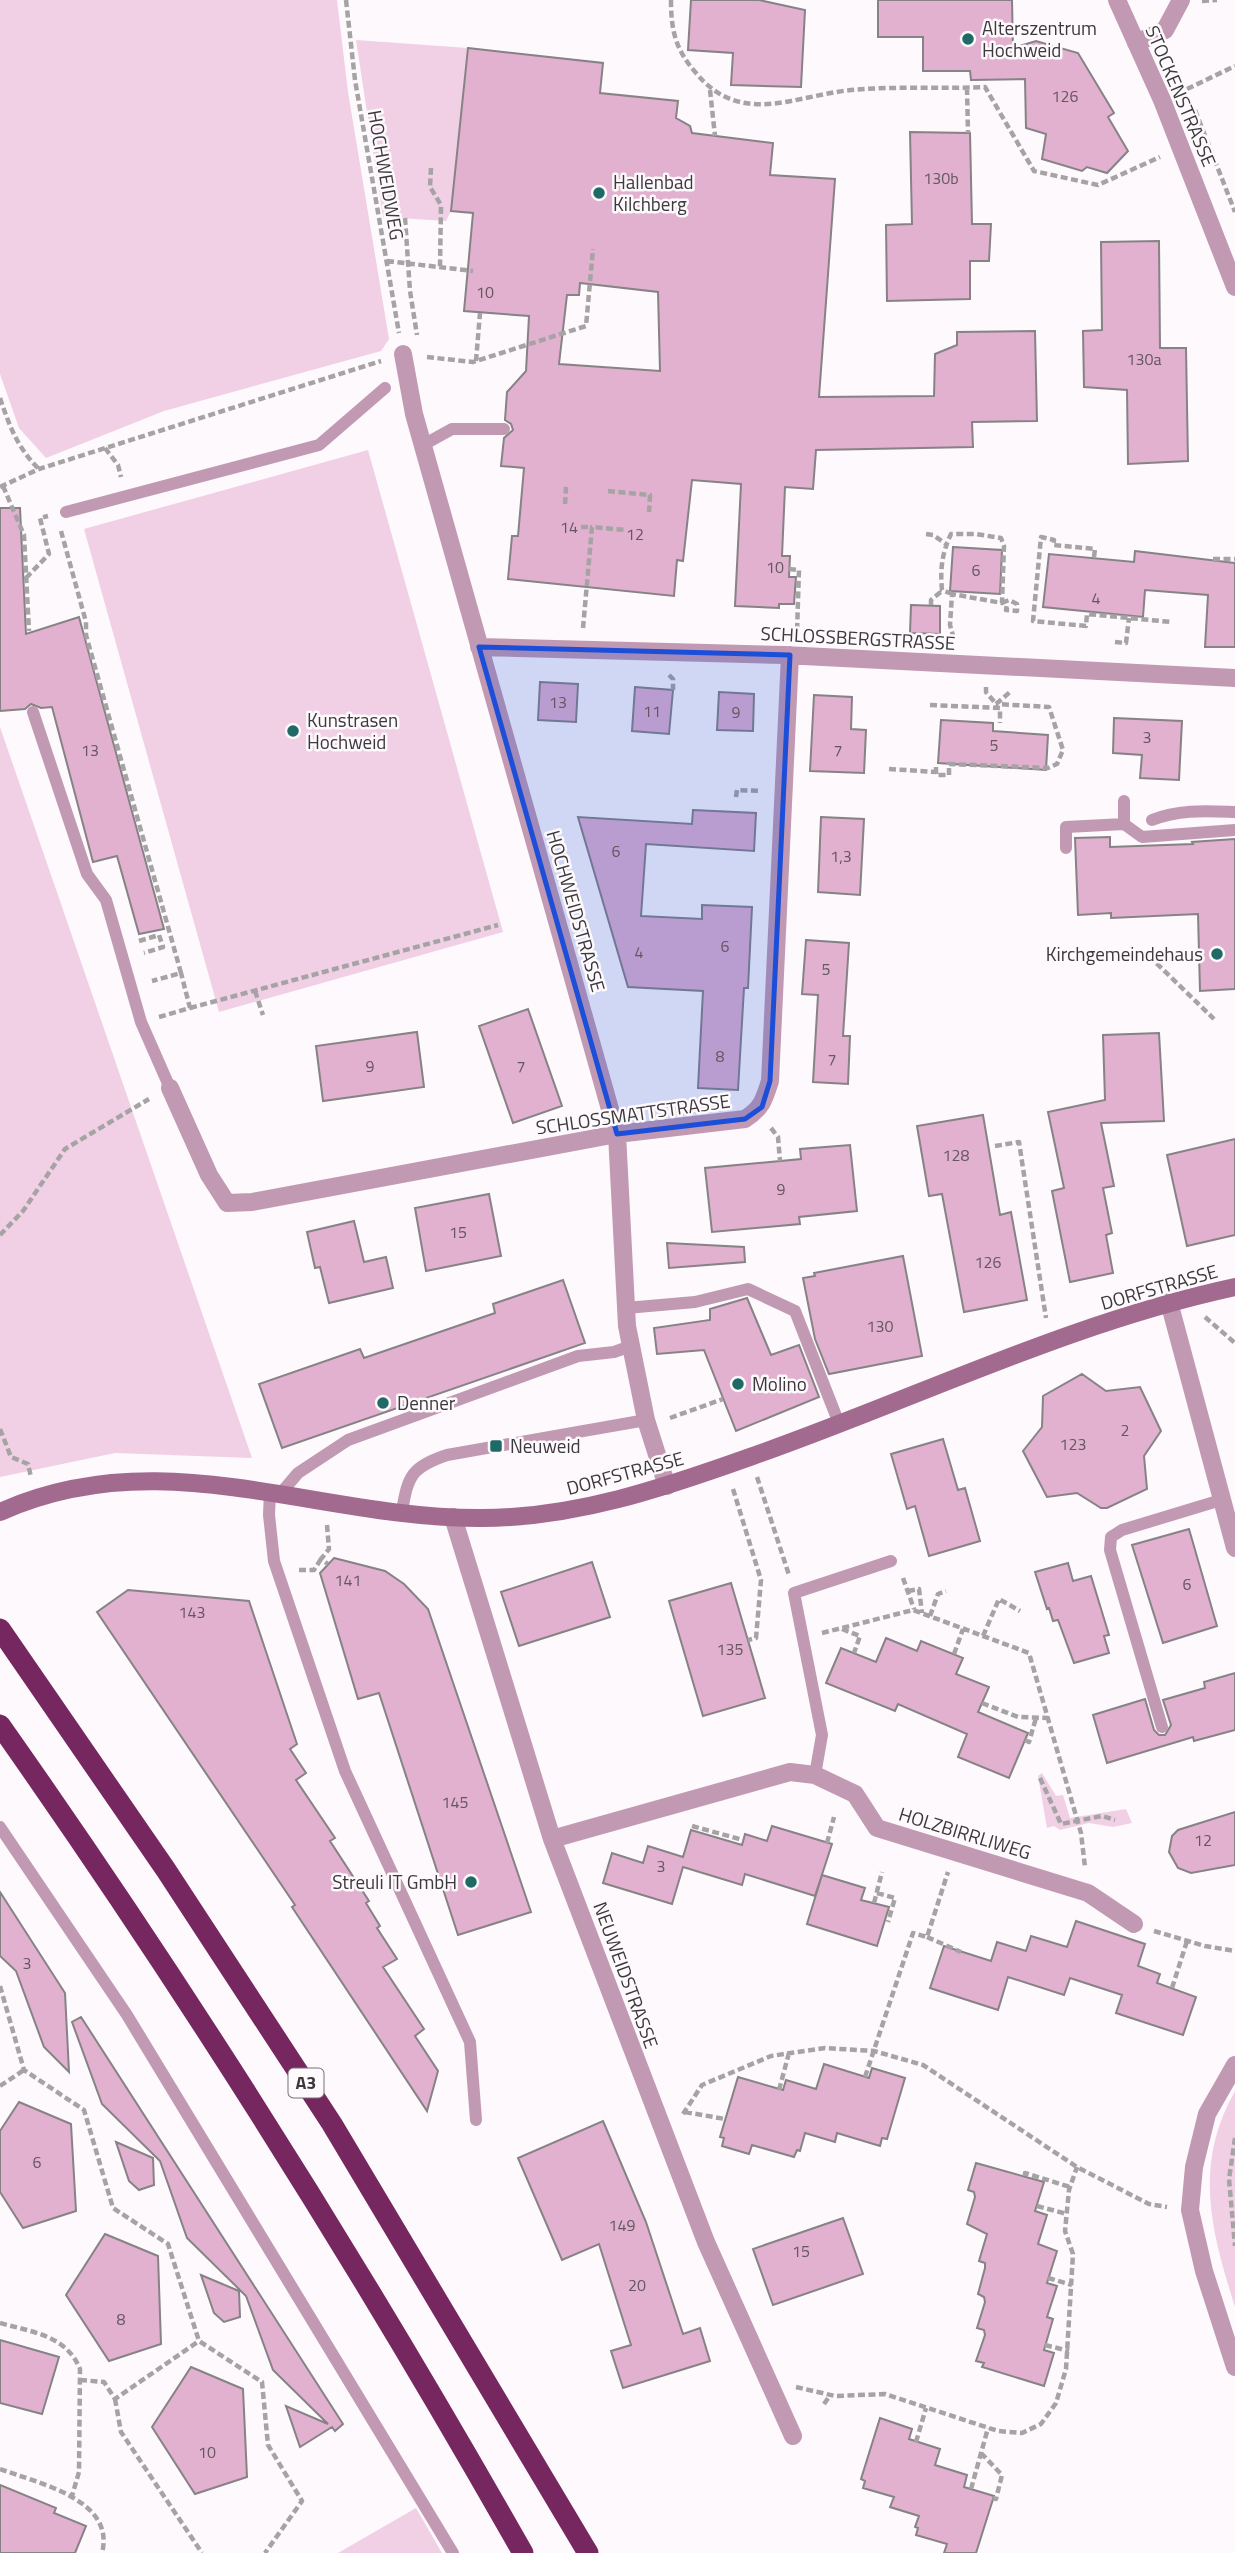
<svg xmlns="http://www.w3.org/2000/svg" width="1235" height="2553" viewBox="0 0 1235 2553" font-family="'Titillium Web',sans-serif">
<rect width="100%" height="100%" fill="#fdf9fc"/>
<path fill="#f1d0e5" d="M 0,0 L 337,0 L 348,92 L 389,339 L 381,351 L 164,411 L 46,458 L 19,428 L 0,374 Z
M 356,40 L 468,48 L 451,211 L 446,221 L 383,217 Z
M 368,450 L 503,932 L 219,1012 L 84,529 Z
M 0,727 L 252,1458 L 115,1453 L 0,1477 Z
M 1042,1773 L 1056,1796 L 1063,1795 L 1070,1818 L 1126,1809 L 1132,1823 L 1113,1827 L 1089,1823 L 1060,1830 L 1054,1826 L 1047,1828 L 1038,1776 Z
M 1235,2091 L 1235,2307 C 1211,2231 1193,2165 1235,2091 Z
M 416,2508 L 442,2553 L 338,2553 Z"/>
<path fill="#e1b1cf" stroke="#868285" stroke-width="2" fill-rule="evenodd" d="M 691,0 L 759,0 L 805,10 L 801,87 L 731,85 L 733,53 L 688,50 Z
M 878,0 L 1012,0 L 1013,48 L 1036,41 L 1078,53 L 1114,113 L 1108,117 L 1128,151 L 1107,173 L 1087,167 L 1082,171 L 1042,159 L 1046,134 L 1026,128 L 1025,79 L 971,80 L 970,71 L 923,71 L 923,37 L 878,37 Z
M 468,48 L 603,63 L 600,93 L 678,101 L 676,118 L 690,126 L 692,133 L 773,143 L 770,175 L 835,179 L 819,397 L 934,396 L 935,354 L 957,345 L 957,332 L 1035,331 L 1037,421 L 972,422 L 973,447 L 816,450 L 813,489 L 785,487 L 782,556 L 790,556 L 789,577 L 796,577 L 794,604 L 779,604 L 779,608 L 735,606 L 741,484 L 692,480 L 683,561 L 677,560 L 674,596 L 508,579 L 512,536 L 518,536 L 524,468 L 501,466 L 504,438 L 513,430 L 511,424 L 505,420 L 507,392 L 526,371 L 529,316 L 464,311 L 473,213 L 451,211 ZM 580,283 L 658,292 L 660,371 L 559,364 L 567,295 L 579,295 Z
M 910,132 L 970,133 L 972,224 L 991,224 L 989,261 L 970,261 L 970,299 L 887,301 L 886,225 L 912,224 Z
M 1159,241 L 1160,348 L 1186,348 L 1188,461 L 1128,464 L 1127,390 L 1084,387 L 1083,331 L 1102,330 L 1101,242 Z
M 0,508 L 20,508 L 26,634 L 79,617 L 164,929 L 139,934 L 117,856 L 93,862 L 52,707 L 41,708 L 31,704 L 25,709 L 0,711 Z
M 953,547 L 1002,550 L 1000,594 L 950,591 Z
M 1135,551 L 1235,563 L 1235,647 L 1205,647 L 1208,595 L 1145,590 L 1143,617 L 1043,607 L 1049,554 L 1134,562 Z
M 911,605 L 940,606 L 940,634 L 910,633 Z
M 540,682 L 578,684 L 576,722 L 538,720 Z
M 635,687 L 673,690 L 669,734 L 632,731 Z
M 719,692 L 754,694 L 753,731 L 717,730 Z
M 814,695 L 852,697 L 851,729 L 866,730 L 864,773 L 810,771 Z
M 1114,718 L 1182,721 L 1179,780 L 1140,778 L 1142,755 L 1113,753 Z
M 941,720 L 993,723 L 993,731 L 1048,735 L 1046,770 L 938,763 Z
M 693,810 L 756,813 L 754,851 L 646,844 L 641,916 L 702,919 L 702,905 L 752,907 L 748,988 L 744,988 L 738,1090 L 698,1088 L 703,991 L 628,987 L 578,817 L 692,824 Z
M 821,817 L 864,819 L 860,895 L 818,892 Z
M 1110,837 L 1110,847 L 1193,844 L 1192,842 L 1235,839 L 1235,989 L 1200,991 L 1198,914 L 1111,918 L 1111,913 L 1078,915 L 1075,838 Z
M 806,940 L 849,943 L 843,1036 L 850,1036 L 848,1084 L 813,1082 L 818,995 L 802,994 Z
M 528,1009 L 562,1106 L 513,1123 L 479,1026 Z
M 417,1032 L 424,1087 L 323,1101 L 316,1046 Z
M 1159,1033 L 1164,1121 L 1101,1123 L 1114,1186 L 1103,1188 L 1112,1233 L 1106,1235 L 1113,1273 L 1070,1282 L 1052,1191 L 1064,1188 L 1048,1112 L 1105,1100 L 1103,1035 Z
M 983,1115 L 1000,1215 L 1011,1212 L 1027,1300 L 964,1312 L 942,1194 L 929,1196 L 917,1126 Z
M 1235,1139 L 1235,1235 L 1187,1246 L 1167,1155 Z
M 850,1145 L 857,1211 L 799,1217 L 800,1224 L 712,1232 L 705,1168 L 801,1159 L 800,1149 Z
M 489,1194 L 501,1256 L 426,1271 L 415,1208 Z
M 354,1221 L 364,1262 L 386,1257 L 393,1288 L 329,1303 L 320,1267 L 315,1268 L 307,1232 Z
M 667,1243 L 744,1247 L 745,1262 L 669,1268 Z
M 903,1256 L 922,1356 L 829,1374 L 815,1339 L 803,1278 L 815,1276 L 814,1273 Z
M 563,1280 L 585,1343 L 282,1448 L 259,1384 L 360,1349 L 364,1358 L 495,1313 L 493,1304 Z
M 747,1298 L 771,1355 L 799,1345 L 819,1397 L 736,1431 L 704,1350 L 657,1354 L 654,1328 L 710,1320 L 710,1309 Z
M 1082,1374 L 1106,1391 L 1140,1387 L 1161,1431 L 1144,1456 L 1147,1489 L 1107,1508 L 1101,1508 L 1077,1493 L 1047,1497 L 1023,1451 L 1042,1427 L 1043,1396 Z
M 943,1439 L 958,1490 L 965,1488 L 980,1541 L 929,1556 L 915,1506 L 907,1509 L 891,1454 Z
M 1189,1529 L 1217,1626 L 1163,1643 L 1132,1545 Z
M 334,1558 L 385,1571 L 404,1584 L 428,1609 L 531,1912 L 458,1935 L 379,1693 L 358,1699 L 320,1573 Z
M 592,1562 L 610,1617 L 519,1646 L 501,1592 Z
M 1068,1563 L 1073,1581 L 1091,1576 L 1109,1635 L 1104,1636 L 1109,1653 L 1074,1663 L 1058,1620 L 1053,1621 L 1049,1608 L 1047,1609 L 1035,1572 Z
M 731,1583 L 765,1698 L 703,1716 L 669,1601 Z
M 128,1590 L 249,1601 L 297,1744 L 290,1749 L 306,1773 L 296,1780 L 335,1838 L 330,1841 L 369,1901 L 366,1903 L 380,1926 L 377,1928 L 397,1959 L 383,1967 L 424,2029 L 415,2036 L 438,2071 L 427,2111 L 292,1907 L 295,1905 L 97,1612 Z
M 886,1638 L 917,1651 L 921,1641 L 963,1658 L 956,1674 L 989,1687 L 978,1712 L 1028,1733 L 1009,1778 L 958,1757 L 967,1734 L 898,1704 L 895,1711 L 826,1683 L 841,1648 L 876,1662 Z
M 1235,1673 L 1235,1730 L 1194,1741 L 1193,1737 L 1107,1763 L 1093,1715 L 1145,1699 L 1154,1730 L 1159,1735 L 1165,1735 L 1171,1725 L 1163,1700 L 1205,1688 L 1204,1682 Z
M 1235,1812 L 1235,1865 L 1191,1873 L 1178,1868 L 1169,1852 L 1172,1836 L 1178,1830 Z
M 772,1826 L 832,1844 L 815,1896 L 745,1874 L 742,1885 L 683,1867 L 672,1904 L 603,1883 L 612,1853 L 643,1863 L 648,1846 L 683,1857 L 691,1830 L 742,1845 L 745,1834 L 767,1841 Z
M 822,1875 L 865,1888 L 861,1900 L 889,1907 L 877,1946 L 807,1924 Z
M 0,1892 L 65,1993 L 69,2072 L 44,2047 L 16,1971 L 0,1956 Z
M 1076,1921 L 1145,1944 L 1138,1966 L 1160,1974 L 1157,1983 L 1196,1997 L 1183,2035 L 1116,2013 L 1122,1995 L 1070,1978 L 1064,1995 L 1008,1977 L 998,2010 L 930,1988 L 944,1946 L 991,1961 L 997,1942 L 1026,1951 L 1031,1936 L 1067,1947 Z
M 81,2017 L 343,2424 L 335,2431 L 332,2427 L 300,2447 L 286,2406 L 328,2424 L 273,2370 L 246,2296 L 187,2238 L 160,2161 L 102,2104 L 72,2022 Z
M 824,2064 L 869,2078 L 872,2068 L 905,2078 L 887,2139 L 882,2138 L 880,2146 L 837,2133 L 835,2142 L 805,2133 L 800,2151 L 797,2150 L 794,2157 L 752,2145 L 749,2154 L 722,2146 L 724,2138 L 720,2137 L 738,2077 L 783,2090 L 786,2080 L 816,2089 Z
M 19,2102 L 71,2124 L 76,2211 L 23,2228 L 0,2192 L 0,2131 Z
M 603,2121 L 646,2222 L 683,2334 L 700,2328 L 710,2361 L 623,2388 L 611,2351 L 631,2345 L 599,2244 L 562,2260 L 518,2158 Z
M 116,2142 L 153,2158 L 154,2185 L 139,2190 L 129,2181 Z
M 976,2163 L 1044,2182 L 1035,2211 L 1047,2215 L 1038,2244 L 1057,2251 L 1047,2283 L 1057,2286 L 1047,2317 L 1053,2319 L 1044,2350 L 1054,2353 L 1044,2386 L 982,2367 L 984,2363 L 976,2361 L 985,2335 L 984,2330 L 977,2328 L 985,2302 L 984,2297 L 978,2294 L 985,2268 L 985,2263 L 979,2261 L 987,2234 L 967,2224 L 975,2197 L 974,2192 L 968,2190 Z
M 843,2218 L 863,2274 L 773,2305 L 753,2249 Z
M 105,2234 L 158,2256 L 161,2344 L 109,2361 L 66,2295 Z
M 201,2275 L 239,2291 L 240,2317 L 224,2322 L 214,2313 Z
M 0,2340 L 59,2357 L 42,2414 L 0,2403 Z
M 191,2367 L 243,2389 L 247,2477 L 195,2494 L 152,2427 Z
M 880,2418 L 912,2429 L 909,2439 L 940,2449 L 935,2465 L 967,2475 L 964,2487 L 994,2496 L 976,2553 L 944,2553 L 947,2544 L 916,2535 L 918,2528 L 915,2527 L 919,2516 L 890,2507 L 894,2497 L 863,2488 L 865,2481 L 861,2479 Z
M 0,2485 L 56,2508 L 54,2513 L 86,2526 L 75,2553 L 0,2553 Z"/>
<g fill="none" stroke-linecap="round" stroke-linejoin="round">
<path stroke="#a6a3a5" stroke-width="4.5" stroke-dasharray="7 3.5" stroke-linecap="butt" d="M 346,0 L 355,80 L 399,333
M 671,0 C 671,32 676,50 696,73 C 741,127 793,96 851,90 C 895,86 941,89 985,87 L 1034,171 L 1098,185 L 1160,157
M 1202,1 L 1217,0
M 967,88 L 968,133
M 1187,89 L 1235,66
M 710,90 L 715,136
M 1195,110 L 1235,212
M 431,168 L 430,187 L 441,205 L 440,267
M 405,218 L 410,291 L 417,335
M 387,261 L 473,271
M 427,357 L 473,362 L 586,326 L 593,249
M 476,361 L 480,313
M 0,398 C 9,425 18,449 39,469
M 105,448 L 118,465 L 121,477
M 3,486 L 24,535 L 29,631
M 0,487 L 39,469 L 381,361
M 608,491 L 650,495 L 649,512
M 565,504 L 566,487
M 581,527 L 592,527
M 61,531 L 86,622 L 86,635 L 181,973 L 152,981
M 926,534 L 933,535 L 946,544
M 1094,557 L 1095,549 L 1053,545 L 1054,540 L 1041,537 L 1033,621 L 1086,626 L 1087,614 L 1171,622
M 1213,559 L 1235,559
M 789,569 L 799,570 L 797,632
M 26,578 L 49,554 L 40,518 L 48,516
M 952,594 L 942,590 C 940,569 942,553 951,534 L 976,534 L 1001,538 L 1004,546 L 1002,603 L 952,594 L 950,625 L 954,639
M 1002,603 L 1009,600 L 1017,604 L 1017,611 L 1006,610 L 1007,604
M 931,605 L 931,600 L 942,591
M 583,628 L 592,527 L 625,530
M 1115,642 L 1126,643 L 1129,618
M 669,675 L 673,679 L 673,690
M 986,687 L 986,692 L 997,705
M 996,704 L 1010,692
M 930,705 L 1000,708 L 1000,723
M 936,767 L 936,775 L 949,775 L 949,764 L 1048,768 L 1057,764 L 1063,750 L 1049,707 L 996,704
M 889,769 L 936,772
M 736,797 L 737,790 L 761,791
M 139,941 L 159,935 L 163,947 L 144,953
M 1149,956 L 1214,1019
M 255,991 L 263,1015
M 190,1008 L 498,925
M 159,1017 L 190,1008 L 181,973
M 771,1128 L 778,1137 L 780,1161
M 995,1146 L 1019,1142 L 1046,1318
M 0,1235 L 23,1211 L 65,1149 L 149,1099
M 1205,1317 L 1235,1343
M 670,1418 L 723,1399
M 0,1429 L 11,1457 L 28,1464 L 31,1477
M 757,1477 L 789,1575
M 733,1489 L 761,1580 L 756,1638 L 748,1640
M 327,1525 L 329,1549 L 321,1559 L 328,1564
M 299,1570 L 314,1570 L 321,1559
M 903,1578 L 914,1609
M 908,1591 L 919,1589 L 922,1613
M 930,1616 L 938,1594 L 946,1591
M 842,1629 L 860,1636 L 854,1653
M 822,1633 L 913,1610 L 1029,1653 L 1081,1833 L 1085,1867
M 983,1636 L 999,1599 L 1020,1611
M 954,1654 L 963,1629
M 982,1703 L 1018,1717 L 1048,1718
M 1025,1740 L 1029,1742 L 1036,1718
M 1040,1778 L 1061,1824 L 1102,1816 L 1115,1820
M 692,1826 L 743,1840
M 827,1843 L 834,1817
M 877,1893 L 895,1898 L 888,1922
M 874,1903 L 882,1872
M 1154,1931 L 1205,1946 L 1235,1951
M 927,1937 L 961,1952
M 0,1986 L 24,2070 L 84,2110 L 113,2208 L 168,2244 L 199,2341 L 262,2382 L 268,2445 L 302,2501 L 265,2553
M 1172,1988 L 1187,1941
M 865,2077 L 913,1933 L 927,1937 L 948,1872
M 0,2086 L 24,2070
M 779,2090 L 789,2053
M 685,2112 L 725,2119
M 683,2114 L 702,2085 L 771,2056 L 825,2048 L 874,2051 L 923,2065 L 1077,2167 L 1149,2204 L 1167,2207
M 1235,2138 L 1229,2179 L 1235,2246
M 1025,2176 L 1025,2173 L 1070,2187
M 1037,2206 L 1067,2214
M 1048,2278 L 1072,2285
M 0,2323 C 32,2332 66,2335 80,2369 L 79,2472 L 72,2496
M 1045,2345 L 1069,2351
M 80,2380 L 104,2382 L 115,2399 L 199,2341
M 796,2387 L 835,2396 L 885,2394 L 998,2431 L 1022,2433 L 1041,2424 L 1056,2403 L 1066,2369 L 1073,2254 L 1065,2231 L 1069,2190 L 1077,2167
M 115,2399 L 121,2432 L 202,2553
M 824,2404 L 831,2394
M 916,2442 L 926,2408
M 981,2453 L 1002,2475 L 996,2499 L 993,2498
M 0,2469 C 37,2483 116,2499 102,2553
M 971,2489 L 988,2428"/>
<path stroke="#c199b2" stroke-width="12" d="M 423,445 L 452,429 L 504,429
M 66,512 L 319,445 L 385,388
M 33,712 L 87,874 L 106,900 L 141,1022 L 170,1088
M 1124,801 L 1124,824
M 1152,820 C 1179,809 1207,811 1235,812
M 1066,848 L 1066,827 L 1124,824 L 1142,837 L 1235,830
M 626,1308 L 695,1302 L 748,1289 L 795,1311 L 840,1426
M 270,1491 L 269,1515 L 274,1561 L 345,1771 L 470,2042 L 476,2120
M 281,1493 L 298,1473 L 348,1440 L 578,1356 L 614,1352 L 631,1346
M 402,1511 C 408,1475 412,1467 447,1455 L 646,1420
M 1162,1727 L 1110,1550 L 1111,1537 L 1122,1530 L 1221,1500
M 815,1775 L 822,1735 L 794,1593 L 891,1561
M 0,1827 L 127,2015 L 453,2553"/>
<path stroke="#c199b2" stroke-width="18" d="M 1117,0 L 1162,100 L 1235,287
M 1136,43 L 1165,30 L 1181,0
M 403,354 L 414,414 L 617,1134 L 627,1326 L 646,1420 L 667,1486
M 479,647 L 784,655 L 1235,678
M 170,1088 L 209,1175 L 227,1203 L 252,1202 L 617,1134 L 745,1119 C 762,1108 764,1100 770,1081 L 790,655
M 1169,1302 L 1235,1548
M 453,1517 L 552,1839 L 706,2242 L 793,2436
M 552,1839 L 790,1772 L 815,1775 L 855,1794 L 877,1828 L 1088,1893 L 1134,1924
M 1235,2065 L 1207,2114 L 1194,2167 L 1190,2210 L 1204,2271 L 1235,2367"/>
<path stroke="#a36a8f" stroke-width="18" d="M 0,1512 C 162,1439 316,1519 482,1518 C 575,1518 663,1488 750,1457 C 911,1401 1067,1323 1235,1287"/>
<path stroke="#762760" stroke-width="21" d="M 0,1629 L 166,1870 L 332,2124 L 588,2553
M 0,1725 C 188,1992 362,2269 523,2553"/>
</g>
<path fill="#1d4ed8" fill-opacity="0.2" stroke="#1d4ed8" stroke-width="5" stroke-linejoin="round" d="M 479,647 L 790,655 L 770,1081 L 762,1107 L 745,1119 L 617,1134 Z"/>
<g fill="#1f6a66" stroke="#fdf9fc" stroke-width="2.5">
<circle cx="968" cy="39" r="7"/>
<circle cx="599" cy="193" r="7"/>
<circle cx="293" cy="731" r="7"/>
<circle cx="1217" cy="954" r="7"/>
<circle cx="738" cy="1384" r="7"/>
<circle cx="383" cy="1403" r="7"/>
<rect x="489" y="1439" width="14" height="14" rx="3.5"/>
<circle cx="471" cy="1882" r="7"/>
</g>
<g text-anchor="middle" stroke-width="5" stroke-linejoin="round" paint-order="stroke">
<g font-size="16" fill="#645760">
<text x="1065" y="102">126</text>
<text x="941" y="184">130b</text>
<text x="485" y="298">10</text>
<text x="1144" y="365">130a</text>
<text x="569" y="533">14</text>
<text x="635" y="540">12</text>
<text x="775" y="573">10</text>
<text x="976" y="576">6</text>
<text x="1096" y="604">4</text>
<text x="558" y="708">13</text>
<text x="652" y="717">11</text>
<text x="736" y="718">9</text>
<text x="1147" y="743">3</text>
<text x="994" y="751">5</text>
<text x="90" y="756">13</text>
<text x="838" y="756">7</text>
<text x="616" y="857">6</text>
<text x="841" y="862">1,3</text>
<text x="725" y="952">6</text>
<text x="639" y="958">4</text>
<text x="826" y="975">5</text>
<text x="720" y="1062">8</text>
<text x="832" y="1065">7</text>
<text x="370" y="1072">9</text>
<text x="521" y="1072">7</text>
<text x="956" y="1161">128</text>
<text x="781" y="1195">9</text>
<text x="458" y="1238">15</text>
<text x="988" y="1268">126</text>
<text x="880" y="1332">130</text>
<text x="1125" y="1436">2</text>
<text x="1073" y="1450">123</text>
<text x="348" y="1586">141</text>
<text x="1187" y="1590">6</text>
<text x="192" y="1618">143</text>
<text x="730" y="1655">135</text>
<text x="455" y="1808">145</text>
<text x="1203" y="1846">12</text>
<text x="661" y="1872">3</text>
<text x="27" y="1969">3</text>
<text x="37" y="2168">6</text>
<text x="622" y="2231">149</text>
<text x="801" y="2257">15</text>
<text x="637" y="2291">20</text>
<text x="121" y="2325">8</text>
<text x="207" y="2458">10</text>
</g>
<rect fill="#fdf9fc" stroke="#757375" stroke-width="2" x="288.5" y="2068.5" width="35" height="29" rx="5"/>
<g font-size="18" font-weight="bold" fill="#3b393b">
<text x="306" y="2089">A3</text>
</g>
<g font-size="19" fill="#3b393b" stroke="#fdf9fc" text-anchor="start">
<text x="982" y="35">Alterszentrum<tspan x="982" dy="22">Hochweid</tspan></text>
<text x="613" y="189">Hallenbad<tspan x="613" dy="22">Kilchberg</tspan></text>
<text x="307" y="727">Kunstrasen<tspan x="307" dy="22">Hochweid</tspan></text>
<text x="1203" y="961" text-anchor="end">Kirchgemeindehaus</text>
<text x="752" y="1391">Molino</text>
<text x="397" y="1410">Denner</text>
<text x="510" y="1453">Neuweid</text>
<text x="457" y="1889" text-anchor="end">Streuli IT GmbH</text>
</g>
<g font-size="19" fill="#3b393b" stroke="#fdf9fc">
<text transform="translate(1181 96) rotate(67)" y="7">STOCKENSTRASSE</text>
<text transform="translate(386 175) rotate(80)" y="7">HOCHWEIDWEG</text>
<text transform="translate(858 638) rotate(3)" y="7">SCHLOSSBERGSTRASSE</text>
<text transform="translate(576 911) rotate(74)" y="7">HOCHWEIDSTRASSE</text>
<text transform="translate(633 1114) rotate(-8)" y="7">SCHLOSSMATTSTRASSE</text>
<text transform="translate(1159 1287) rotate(-16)" y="7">DORFSTRASSE</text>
<text transform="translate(625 1473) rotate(-15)" y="7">DORFSTRASSE</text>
<text transform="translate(965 1833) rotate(17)" y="7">HOLZBIRRLIWEG</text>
<text transform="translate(626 1975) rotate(70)" y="7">NEUWEIDSTRASSE</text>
</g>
</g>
</svg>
